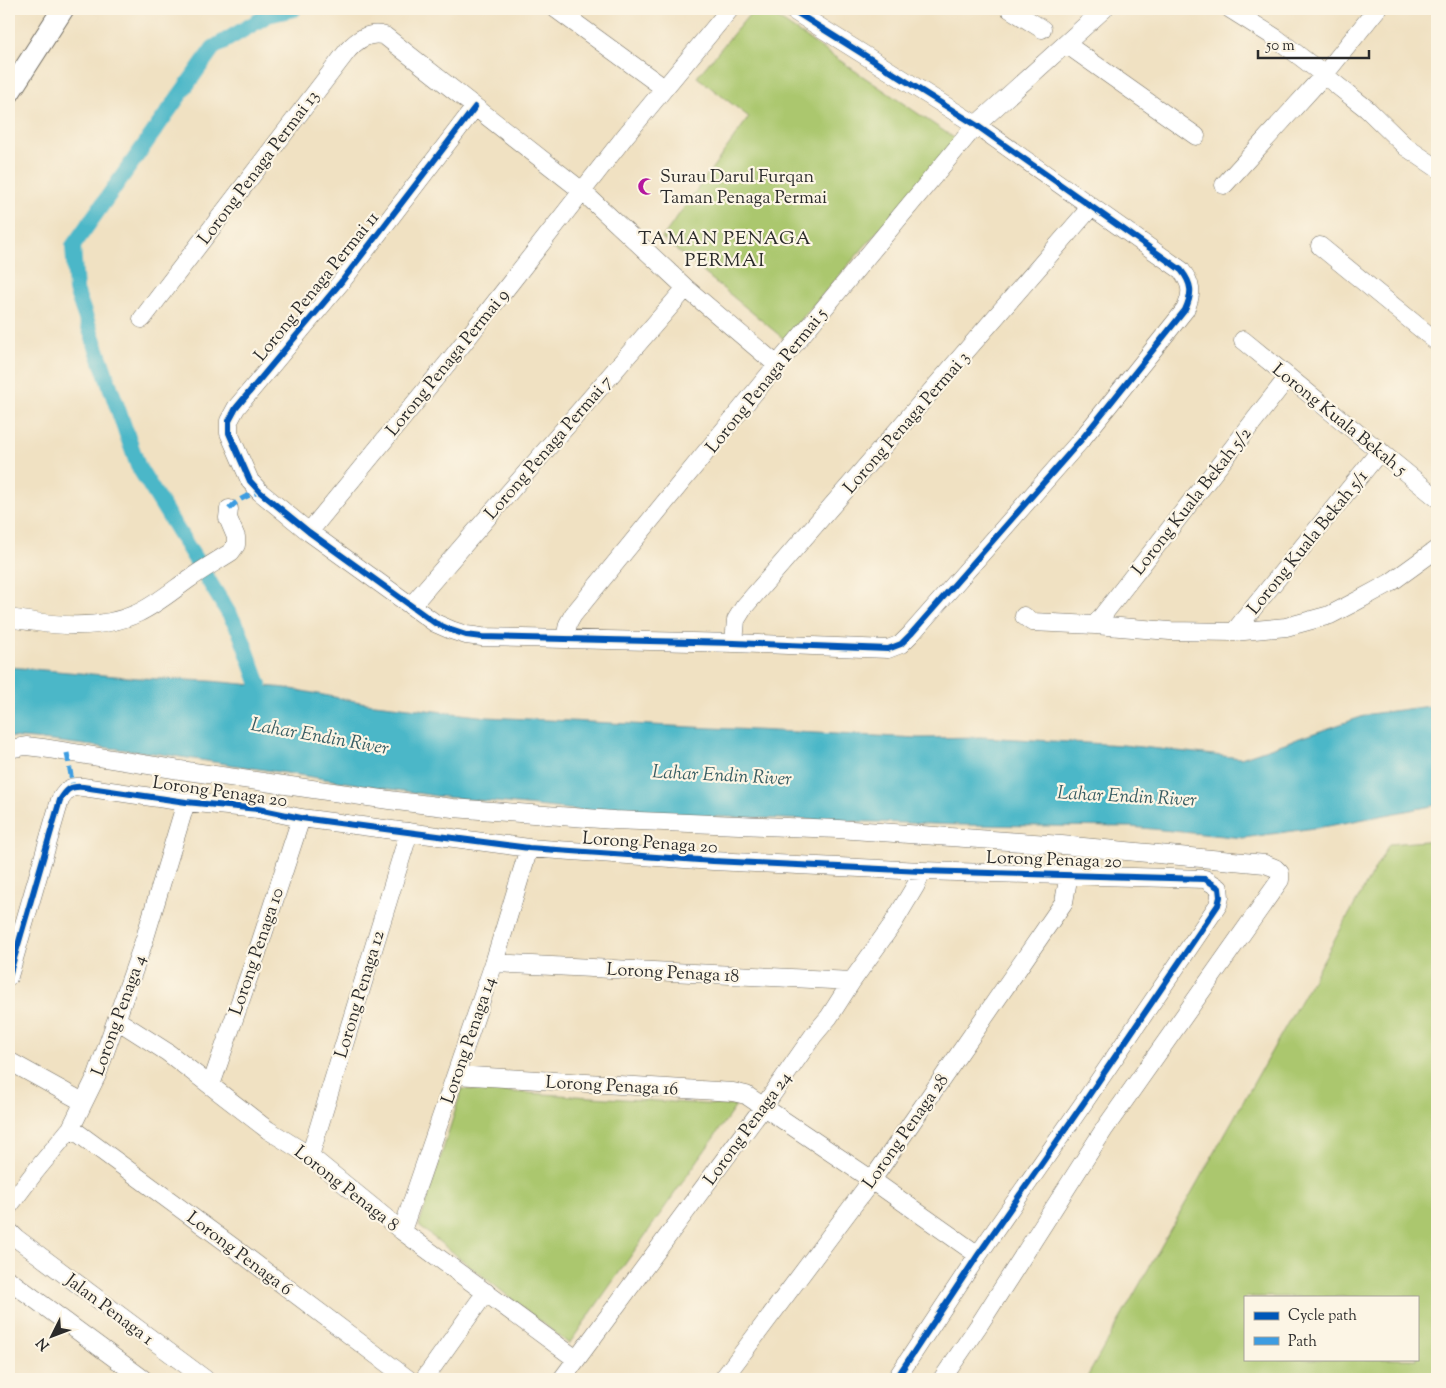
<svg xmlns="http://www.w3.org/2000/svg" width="1446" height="1388" viewBox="0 0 1446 1388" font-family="'Sorts Mill Goudy',serif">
<rect width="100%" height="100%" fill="#fcf5e5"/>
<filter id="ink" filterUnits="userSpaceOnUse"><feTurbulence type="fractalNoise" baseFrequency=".02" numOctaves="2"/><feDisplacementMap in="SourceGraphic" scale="10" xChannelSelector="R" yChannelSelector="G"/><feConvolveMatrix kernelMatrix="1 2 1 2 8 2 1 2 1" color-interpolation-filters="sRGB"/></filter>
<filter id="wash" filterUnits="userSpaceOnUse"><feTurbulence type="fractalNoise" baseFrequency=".0096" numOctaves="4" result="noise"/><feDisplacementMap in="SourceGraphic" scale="20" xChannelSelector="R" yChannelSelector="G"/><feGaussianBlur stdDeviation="1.12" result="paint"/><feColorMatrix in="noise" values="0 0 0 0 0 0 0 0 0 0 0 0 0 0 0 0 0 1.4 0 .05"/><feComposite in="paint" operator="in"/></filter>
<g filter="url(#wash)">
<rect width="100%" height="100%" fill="#f0e1c2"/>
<path fill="#abc76e" stroke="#6b794c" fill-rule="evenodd" d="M 754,9 L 764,9 L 957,140 L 784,339 L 662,238 L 749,117 L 697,77 Z
M 1437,840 L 1437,1379 L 1086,1379 L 1389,844 ZM 1245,1297 L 1417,1297 L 1417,1359 L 1245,1359 Z
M 462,1089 L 736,1106 L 569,1344 L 419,1226 Z"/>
<path fill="#4bb7c8" stroke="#3b717a" d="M 9,667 L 139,678 L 210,681 L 286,688 L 366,703 L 487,717 L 918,738 L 981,737 L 1123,745 L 1241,758 L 1370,714 L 1437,705 L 1437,805 L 1328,826 L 1243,838 L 1132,827 L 962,825 L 606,813 L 436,796 L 161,754 L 34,739 L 9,737 Z"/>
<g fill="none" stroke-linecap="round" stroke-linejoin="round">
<path stroke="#4bb7c8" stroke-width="16" d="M 262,707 L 265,701 L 239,630 L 138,466 L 76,290 L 73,246 L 213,48 L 268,15 L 294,9"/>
</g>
</g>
<g filter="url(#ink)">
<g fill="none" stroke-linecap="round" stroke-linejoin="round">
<defs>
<path id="minor" d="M 556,9 L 664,88
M 1010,9 L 1042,29
M 1230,9 L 1276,38 L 1324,75 L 1367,109 L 1406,147 L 1437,168
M 1066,44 L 1196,136
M 475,107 L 342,281 L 236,408 L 229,421 L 229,433 L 250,481 L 260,492 L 309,532 L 435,623 L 451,630 L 466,635 L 482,637 L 734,643 L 888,649 L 901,644 L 911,634 L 1081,440 L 1185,310 C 1193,293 1192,284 1181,270 L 976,125 L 791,9
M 1224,185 L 1324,75 L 1377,9
M 1320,246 L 1437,342
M 142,319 L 348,50 C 358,39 370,31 385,36 L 582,191 L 686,288 L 777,365
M 1243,340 L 1437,498
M 309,532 L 451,359 L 626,135 L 730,9
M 411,606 L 686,288
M 1024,616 L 1032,622 L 1095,625 L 1170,631 L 1234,632 L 1286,627 L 1330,615 L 1355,602 L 1390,583 L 1437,549
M 9,618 C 51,625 97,632 138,613 C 157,604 172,591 189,579 C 203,569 217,561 231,552 L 236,545 L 236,537 L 228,518 L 229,509
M 1095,625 L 1288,377
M 1234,632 L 1380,451
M 565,639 L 568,624 L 573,615 L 777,365 L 976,125 L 1104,9
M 734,643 L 736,620 L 744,607 L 1091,207
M 9,749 L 26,746 L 43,748 L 180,770 L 389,800 L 453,808 L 614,820 L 838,829 L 1062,845 L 1265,864 L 1275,868 L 1280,873 L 1280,880 L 1105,1128 L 979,1325 L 942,1379
M 494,963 L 852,981
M 9,976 L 60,800 C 67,789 70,786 83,787 L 186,802 L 258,809 L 301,818 L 529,848 L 713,861 L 922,871 L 1205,879 L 1219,888 L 1220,897 L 1218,905 L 1085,1101 L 978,1255 L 896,1379
M 117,1020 L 167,1052 L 268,1130 L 310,1156 L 402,1231 L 576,1359
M 9,1061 L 83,1102
M 456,1075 L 733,1092 L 746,1095 L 872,1180 L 978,1255
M 211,1085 L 257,953 L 301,818
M 71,1128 L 245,1256 L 408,1379
M 310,1156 L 409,832
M 9,1206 L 34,1173 L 71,1128 L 97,1075 L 144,941 L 186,802
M 9,1231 L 16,1238 L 205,1379
M 402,1231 L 494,963 L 529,848
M 9,1280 L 143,1379
M 424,1379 L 486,1292
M 562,1379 L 764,1106 L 813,1036 L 829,1017 L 852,981 L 892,925 L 916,885 L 922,871
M 723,1379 L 872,1180 L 1064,902 L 1069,874"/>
<path id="tertiary" d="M 9,93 L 63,9"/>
</defs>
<use href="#minor" stroke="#706b60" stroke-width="19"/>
<use href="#tertiary" stroke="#706b60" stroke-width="23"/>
<use href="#minor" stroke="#fff" stroke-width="18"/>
<use href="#tertiary" stroke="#fff" stroke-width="21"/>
<path stroke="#3d9ce1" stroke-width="5" stroke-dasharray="10 5" stroke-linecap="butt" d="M 229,509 C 239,499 247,495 260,492
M 67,753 L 73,787"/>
<defs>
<path id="cycleway" d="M 475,107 L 342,281 L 236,408 L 229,421 L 229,433 L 250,481 L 260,492 L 309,532 L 435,623 L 451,630 L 466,635 L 482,637 L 734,643 L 888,649 L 901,644 L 911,634 L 1081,440 L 1185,310 C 1193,293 1192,284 1181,270 L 976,125 L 791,9
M 9,976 L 60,800 C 67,789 70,786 83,787 L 186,802 L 258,809 L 301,818 L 529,848 L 713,861 L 922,871 L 1205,879 L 1219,888 L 1220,897 L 1218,905 L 1085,1101 L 978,1255 L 896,1379"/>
</defs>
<use href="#cycleway" stroke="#fcf5e5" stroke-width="9"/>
<use href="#cycleway" stroke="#0057b8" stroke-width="6"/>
</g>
</g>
<defs>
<symbol id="mosque-bare" viewBox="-9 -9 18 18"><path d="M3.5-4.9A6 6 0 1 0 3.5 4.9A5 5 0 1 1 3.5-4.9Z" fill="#b5179e" stroke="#fcf5e5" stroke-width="2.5" paint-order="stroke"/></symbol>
</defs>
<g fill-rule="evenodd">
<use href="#mosque-bare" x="634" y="174" width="25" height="25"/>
</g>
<g text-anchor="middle" stroke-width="4.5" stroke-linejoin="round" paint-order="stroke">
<g font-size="18" fill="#2b2b2b" stroke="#fcf5e5">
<text transform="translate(258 167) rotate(-53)" y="6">Lorong Penaga Permai 13</text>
<text transform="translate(316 286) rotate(-51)" y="6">Lorong Penaga Permai 11</text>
<text transform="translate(447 362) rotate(-51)" y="6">Lorong Penaga Permai 9</text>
<text transform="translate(766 380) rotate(-51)" y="6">Lorong Penaga Permai 5</text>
<text transform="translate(1340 419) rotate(39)" y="6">Lorong Kuala Bekah 5</text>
<text transform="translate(906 422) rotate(-49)" y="6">Lorong Penaga Permai 3</text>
<text transform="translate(548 447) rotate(-49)" y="6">Lorong Penaga Permai 7</text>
<text transform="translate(1191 501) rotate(-52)" y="6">Lorong Kuala Bekah 5/2</text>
<text transform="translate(1307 542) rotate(-51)" y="6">Lorong Kuala Bekah 5/1</text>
<text transform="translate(220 791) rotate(8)" y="6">Lorong Penaga 20</text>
<text transform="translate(650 842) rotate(4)" y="6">Lorong Penaga 20</text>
<text transform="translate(1054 859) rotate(2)" y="6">Lorong Penaga 20</text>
<text transform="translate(256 951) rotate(-71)" y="6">Lorong Penaga 10</text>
<text transform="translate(673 972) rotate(3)" y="6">Lorong Penaga 18</text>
<text transform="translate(359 994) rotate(-73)" y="6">Lorong Penaga 12</text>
<text transform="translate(118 1015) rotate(-70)" y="6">Lorong Penaga 4</text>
<text transform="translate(468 1040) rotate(-71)" y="6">Lorong Penaga 14</text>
<text transform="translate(612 1085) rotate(3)" y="6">Lorong Penaga 16</text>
<text transform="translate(747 1128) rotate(-54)" y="6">Lorong Penaga 24</text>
<text transform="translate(905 1131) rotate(-55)" y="6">Lorong Penaga 28</text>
<text transform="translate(347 1188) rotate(38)" y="6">Lorong Penaga 8</text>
<text transform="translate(240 1253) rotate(37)" y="6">Lorong Penaga 6</text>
<text transform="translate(110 1309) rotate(37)" y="6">Jalan Penaga 1</text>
</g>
<g font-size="18" fill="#2b2b2b" stroke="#fcf5e5" text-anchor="start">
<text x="660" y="182">Surau Darul Furqan<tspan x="660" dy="21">Taman Penaga Permai</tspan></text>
</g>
<g font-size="19" letter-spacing="1" fill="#2b2b2b" stroke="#fcf5e5">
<text x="725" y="244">TAMAN PENAGA<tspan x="725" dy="22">PERMAI</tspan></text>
</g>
<g font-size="19" font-style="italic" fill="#365c62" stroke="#fcf5e5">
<text transform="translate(320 735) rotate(10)" y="7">Lahar Endin River</text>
<text transform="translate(722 774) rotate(3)" y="7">Lahar Endin River</text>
<text transform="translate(1127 795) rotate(3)" y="7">Lahar Endin River</text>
</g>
</g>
<rect width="1446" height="1388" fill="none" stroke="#fcf5e5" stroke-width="30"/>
<rect x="1244" y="1296" width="175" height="65" fill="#fcf5e5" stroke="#a8a49b"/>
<rect x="1254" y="1312" width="25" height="8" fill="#0057b8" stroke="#a8a49b"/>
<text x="1288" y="1320" font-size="15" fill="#2b2b2b">Cycle path</text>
<rect x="1254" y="1337" width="25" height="8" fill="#3d9ce1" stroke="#a8a49b"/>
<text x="1288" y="1346" font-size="15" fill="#2b2b2b">Path</text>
<g transform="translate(52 1336) rotate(228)" stroke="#fcf5e5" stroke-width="4" paint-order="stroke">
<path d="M0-4L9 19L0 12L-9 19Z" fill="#2b2b2b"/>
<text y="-8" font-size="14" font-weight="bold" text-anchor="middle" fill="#2b2b2b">N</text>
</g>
<path d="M1258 50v8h111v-8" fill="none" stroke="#2b2b2b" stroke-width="2.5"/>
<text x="1266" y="50" font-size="15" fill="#2b2b2b" stroke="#fcf5e5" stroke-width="4" paint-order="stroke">50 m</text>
</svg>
